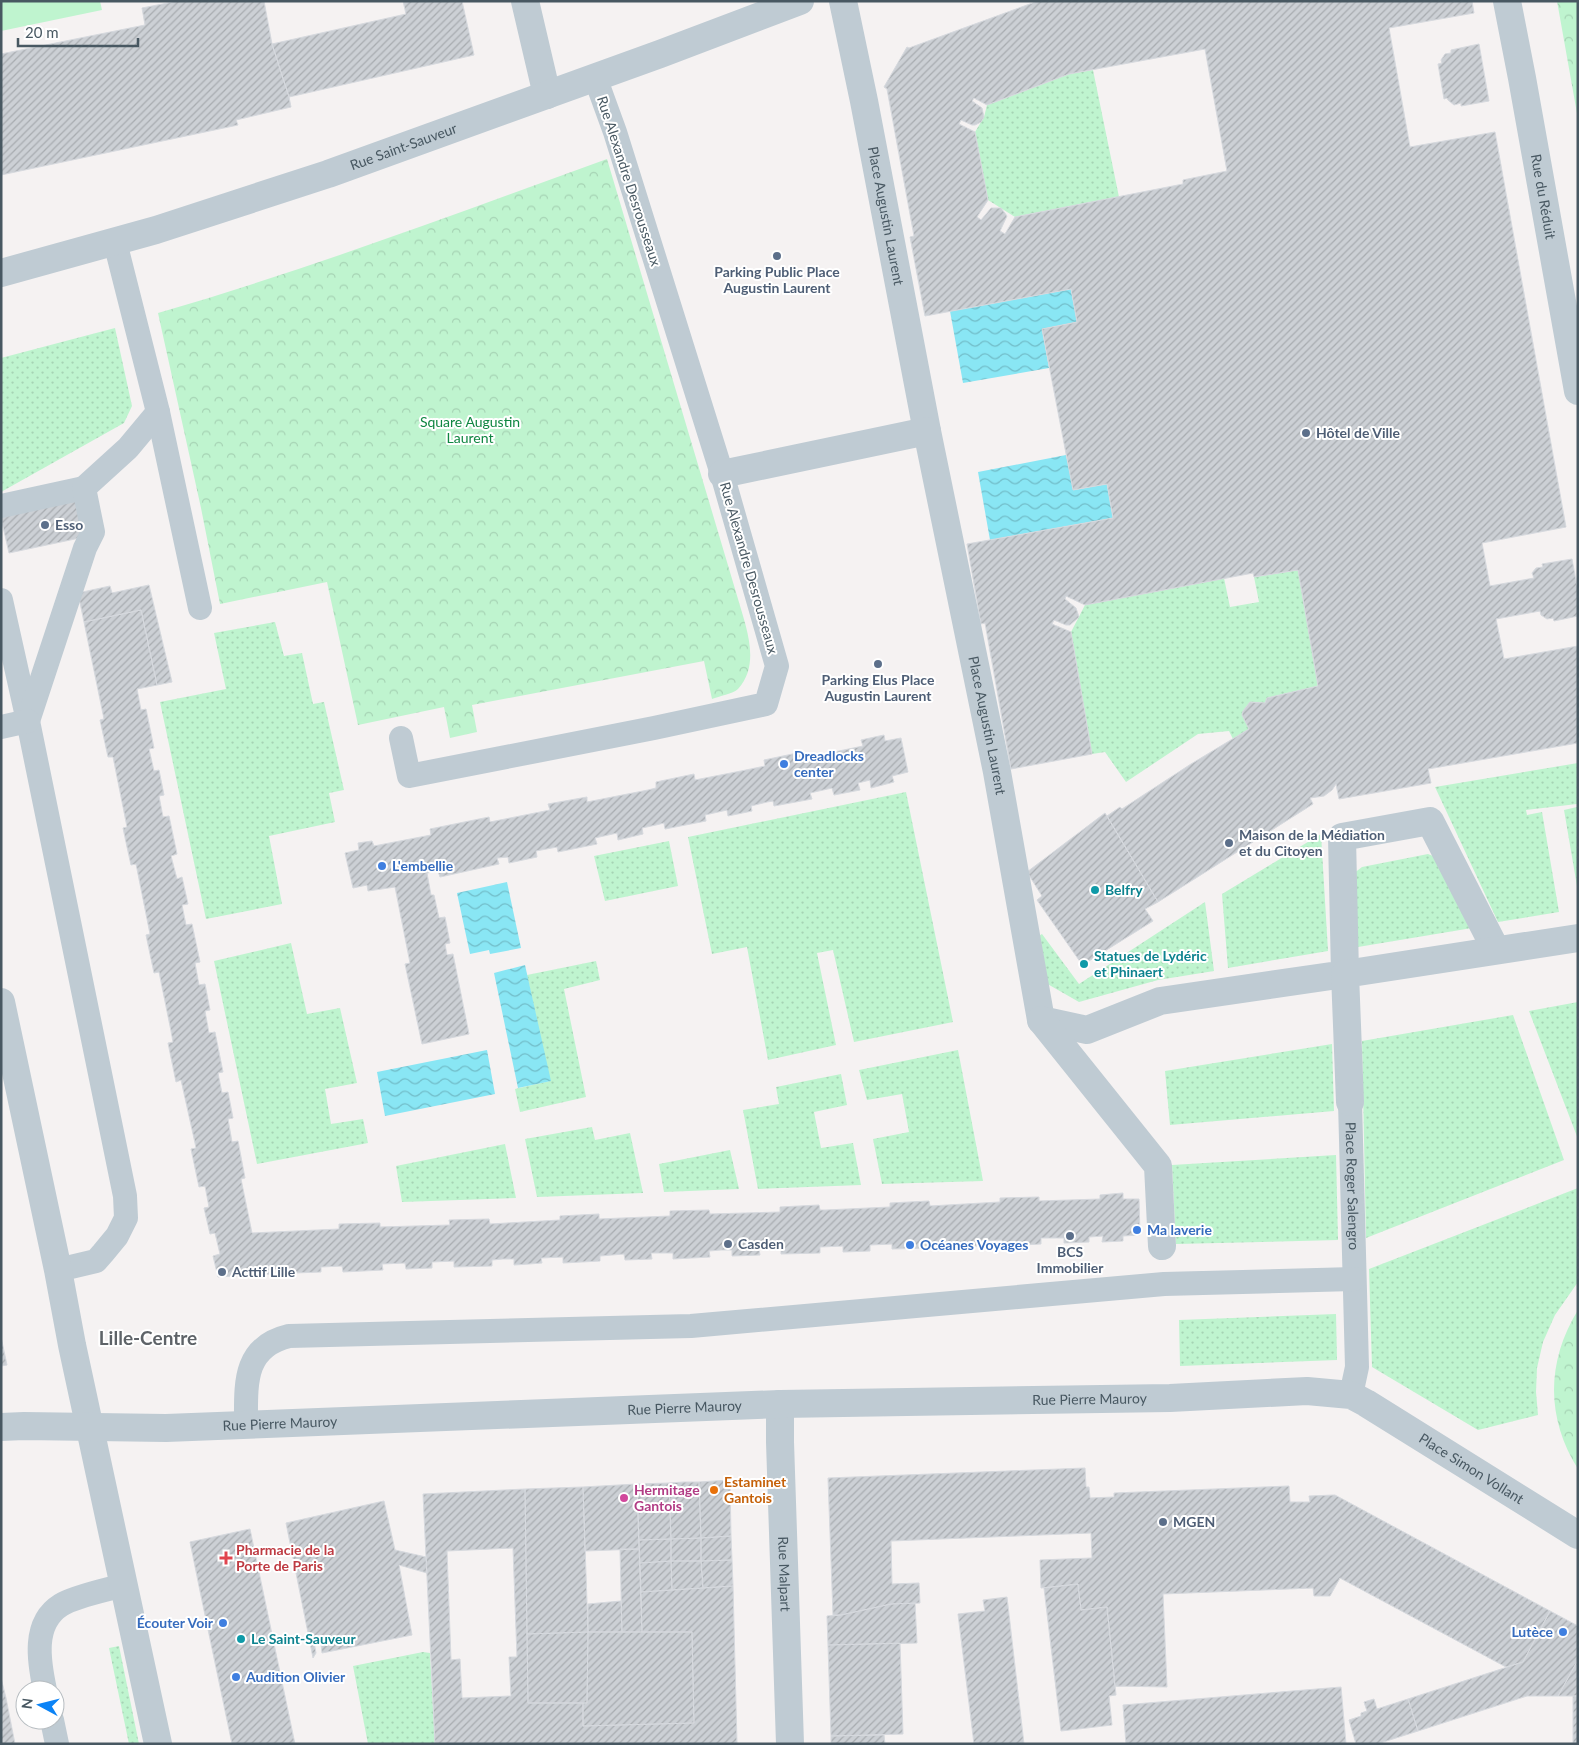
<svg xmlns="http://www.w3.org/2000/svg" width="1579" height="1745" viewBox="0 0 1579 1745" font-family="Lato,sans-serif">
<defs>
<pattern id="grass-dots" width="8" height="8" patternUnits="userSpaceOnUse" patternTransform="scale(1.25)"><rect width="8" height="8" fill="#bff4cf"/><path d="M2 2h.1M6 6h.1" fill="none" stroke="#a6d3b4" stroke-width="1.8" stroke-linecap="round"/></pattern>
<pattern id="park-crowns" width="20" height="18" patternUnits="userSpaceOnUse" patternTransform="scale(1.25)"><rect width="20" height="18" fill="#bff4cf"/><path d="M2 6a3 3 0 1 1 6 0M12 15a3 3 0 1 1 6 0" fill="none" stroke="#a6d3b4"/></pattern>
<pattern id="water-waves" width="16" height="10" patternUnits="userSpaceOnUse" patternTransform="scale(1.25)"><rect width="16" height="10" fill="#89e6f4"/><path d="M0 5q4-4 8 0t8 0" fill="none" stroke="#72bdc9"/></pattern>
<pattern id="building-hatch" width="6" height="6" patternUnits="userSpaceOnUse" patternTransform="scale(1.25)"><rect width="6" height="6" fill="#ccd0d5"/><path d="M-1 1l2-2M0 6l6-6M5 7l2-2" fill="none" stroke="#a8acb0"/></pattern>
</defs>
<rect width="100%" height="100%" fill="#f5f2f2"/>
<path fill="url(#grass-dots)" d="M 1093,70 L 1119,197 L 1015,217 L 988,200 L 975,132 L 984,117 L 987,105 L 1069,74 Z
M 115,328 L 132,406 L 124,423 L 1,492 L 1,358 Z
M 1298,570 L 1318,686 L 1267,698 L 1265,703 L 1251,702 L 1249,729 L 1233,739 L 1229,731 L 1198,734 L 1126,782 L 1105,752 L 1092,754 L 1071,632 L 1085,605 L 1224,578 L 1230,607 L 1259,602 L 1254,577 Z
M 275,622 L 284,656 L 302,653 L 313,704 L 324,702 L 344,790 L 329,793 L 335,822 L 269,836 L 282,904 L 206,919 L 160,702 L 226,689 L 214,633 Z
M 1578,763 L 1578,892 L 1564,810 L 1577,807 L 1577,804 L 1526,810 L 1527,815 L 1542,812 L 1559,912 L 1498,922 L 1435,787 Z
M 906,792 L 953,1022 L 854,1042 L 833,950 L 817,953 L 836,1045 L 768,1060 L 747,947 L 712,954 L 688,837 Z
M 1321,834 L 1328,951 L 1228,968 L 1222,894 Z
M 669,841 L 678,886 L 605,901 L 594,856 Z
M 1428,854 L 1438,858 L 1472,928 L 1358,947 L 1353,874 L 1362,867 Z
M 1205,902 L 1214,971 L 1158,980 L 1079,1002 L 1044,982 L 1037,937 L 1042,934 L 1079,984 Z
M 291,943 L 307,1014 L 340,1008 L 357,1083 L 325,1089 L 331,1124 L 363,1119 L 368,1143 L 257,1164 L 214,961 Z
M 596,961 L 600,980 L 564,989 L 586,1097 L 520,1112 L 515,1089 L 550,1081 L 527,975 Z
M 1578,1002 L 1578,1139 L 1529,1011 Z
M 1513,1015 L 1564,1160 L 1366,1238 L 1362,1041 Z
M 1332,1044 L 1334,1111 L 1170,1125 L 1165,1071 Z
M 958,1050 L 983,1181 L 882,1184 L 873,1139 L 909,1132 L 902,1094 L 867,1100 L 859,1070 Z
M 841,1074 L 847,1105 L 814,1112 L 821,1148 L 853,1143 L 861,1185 L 758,1189 L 743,1110 L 779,1104 L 776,1087 Z
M 592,1127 L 595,1140 L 630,1133 L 643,1193 L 537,1197 L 525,1139 Z
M 505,1144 L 516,1198 L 402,1202 L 396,1166 Z
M 730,1150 L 739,1189 L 664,1192 L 659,1164 Z
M 1336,1155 L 1338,1240 L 1176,1244 L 1172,1165 Z
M 1578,1188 L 1578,1282 L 1555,1315 L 1543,1342 L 1537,1368 L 1536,1392 L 1538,1415 L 1478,1430 L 1372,1367 L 1369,1269 Z
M 1336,1314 L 1337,1360 L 1180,1366 L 1179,1320 Z
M 119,1646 L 139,1744 L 129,1744 L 109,1648 Z
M 423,1652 L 430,1653 L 435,1744 L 368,1744 L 353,1666 Z"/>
<path fill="url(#park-crowns)" d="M 1557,1 L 1578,1 L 1578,119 Z
M 607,159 L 738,599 C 746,627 761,664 738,689 C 733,694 719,696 712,699 L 704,661 L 472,705 L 477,732 L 450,738 L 444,707 L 358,725 L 327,582 L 220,604 L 201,508 L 158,313 C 310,269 458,213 607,159 Z
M 1578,1310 L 1578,1469 C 1546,1418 1546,1362 1578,1310 Z"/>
<path fill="#bff4cf" d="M 1,1 L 100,1 L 102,10 L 1,31 Z"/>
<path fill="url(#water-waves)" d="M 1071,289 L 1077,322 L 1042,329 L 1049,368 L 963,383 L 950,311 Z
M 1066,455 L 1074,490 L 1107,484 L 1113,518 L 990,540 L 978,472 Z
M 507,882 L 521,948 L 490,954 L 489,950 L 470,954 L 457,893 Z
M 525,965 L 551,1081 L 518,1088 L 494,973 Z
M 487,1050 L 495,1094 L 385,1116 L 377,1072 Z"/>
<path fill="url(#building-hatch)" stroke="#d6d9de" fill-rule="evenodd" d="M 178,1 L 264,1 L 272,44 L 289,97 L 291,107 L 236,120 L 238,125 L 1,175 L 1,54 L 145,25 L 142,8 Z
M 403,1 L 462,1 L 474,55 L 289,97 L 272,44 L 406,14 Z
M 1038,1 L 1472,1 L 1474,13 L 1389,28 L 1410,147 L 1495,132 L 1566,527 L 1482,543 L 1490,586 L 1534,578 L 1532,573 L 1536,568 L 1543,567 L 1542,564 L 1572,559 L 1578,592 L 1578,616 L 1554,621 L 1553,618 L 1547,619 L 1541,615 L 1540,611 L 1496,619 L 1504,659 L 1578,646 L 1578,743 L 1428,769 L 1431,783 L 1339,799 L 1336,784 L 1332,790 L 1324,796 L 1310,798 L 1313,804 L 1158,902 L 1107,816 L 1120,807 L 1122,809 L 1191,764 L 1249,729 L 1242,715 L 1243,711 L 1250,702 L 1265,703 L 1267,698 L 1318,686 L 1298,570 L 1254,577 L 1253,573 L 1085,605 L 1066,596 L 1065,599 L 1076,608 L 1079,617 L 1070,625 L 1066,625 L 1054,620 L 1052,624 L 1071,632 L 1092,754 L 1011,769 L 985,623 L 981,624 L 967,544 L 1113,518 L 1107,484 L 1073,490 L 1042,329 L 1077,322 L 1071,289 L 925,316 L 910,237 L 914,236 L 887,89 L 884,87 L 907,47 L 909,48 ZM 1205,49 L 1227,171 L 1183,180 L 1183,184 L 1015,217 L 1005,234 L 1000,231 L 1007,216 L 1001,208 L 991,208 L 981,220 L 977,217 L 988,200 L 975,132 L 959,124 L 961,120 L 972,125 L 975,125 L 981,122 L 984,117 L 982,108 L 972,101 L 974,98 L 987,105 L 1069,74 Z
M 1479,44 L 1489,101 L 1461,106 L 1461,103 L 1454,105 L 1448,100 L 1447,98 L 1444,99 L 1438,64 L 1442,63 L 1441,60 L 1445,54 L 1451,53 L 1451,50 Z
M 80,493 L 89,536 L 9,553 L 1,518 L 1,510 Z
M 149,585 L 172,682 L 157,685 L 141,610 L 84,622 L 78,593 L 110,586 L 112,593 Z
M 141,610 L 157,685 L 137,689 L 141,710 L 146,709 L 154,748 L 149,749 L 154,771 L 159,770 L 164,795 L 159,796 L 163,817 L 169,816 L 177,854 L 171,856 L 177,879 L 182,877 L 188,904 L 182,905 L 186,925 L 192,924 L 200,962 L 195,963 L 199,985 L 205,984 L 210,1010 L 205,1011 L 209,1033 L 215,1032 L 223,1072 L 218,1073 L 222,1093 L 228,1092 L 233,1118 L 228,1119 L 232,1142 L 238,1141 L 245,1178 L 241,1179 L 252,1233 L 339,1229 L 339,1224 L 380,1223 L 380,1227 L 450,1225 L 449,1220 L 489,1219 L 490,1224 L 560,1220 L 560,1216 L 599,1214 L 599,1219 L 670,1216 L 670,1211 L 709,1210 L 710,1214 L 780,1212 L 780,1207 L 819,1205 L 820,1210 L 826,1210 L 890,1207 L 890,1203 L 929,1201 L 930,1206 L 1000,1202 L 1000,1198 L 1039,1197 L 1039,1201 L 1100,1199 L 1100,1195 L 1123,1193 L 1123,1199 L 1139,1199 L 1140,1235 L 1123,1236 L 1123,1241 L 1102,1242 L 1103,1236 L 1089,1237 L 1089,1242 L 1064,1243 L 1064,1238 L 1041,1238 L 1041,1244 L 1002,1246 L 1002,1240 L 979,1241 L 979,1246 L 952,1247 L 952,1242 L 930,1242 L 930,1248 L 892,1249 L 892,1244 L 870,1245 L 870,1251 L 843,1252 L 843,1246 L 820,1247 L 820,1253 L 781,1254 L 781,1249 L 759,1249 L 760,1255 L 732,1256 L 732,1250 L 721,1250 L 709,1251 L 710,1257 L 673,1259 L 673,1253 L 651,1253 L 652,1259 L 625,1260 L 624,1254 L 600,1256 L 600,1261 L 563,1263 L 563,1257 L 541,1258 L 542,1263 L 529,1264 L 514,1265 L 514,1259 L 503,1259 L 492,1260 L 492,1266 L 454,1267 L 454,1261 L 432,1262 L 432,1268 L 406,1269 L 405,1263 L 382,1264 L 383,1270 L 343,1272 L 342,1266 L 321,1267 L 321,1272 L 294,1273 L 294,1269 L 271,1269 L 271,1274 L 218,1277 L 213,1256 L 220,1254 L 215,1233 L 210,1234 L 204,1208 L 209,1207 L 205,1186 L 199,1187 L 191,1149 L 196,1148 L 195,1143 L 181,1080 L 176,1082 L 168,1043 L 173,1042 L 171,1031 L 159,972 L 154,973 L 146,935 L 150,934 L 136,864 L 131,865 L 127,847 L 123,828 L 127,827 L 113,757 L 108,757 L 100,720 L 104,719 L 84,622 Z
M 884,735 L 885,741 L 901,738 L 908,772 L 892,776 L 894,782 L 871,788 L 870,780 L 858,783 L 860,790 L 834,795 L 832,788 L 810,793 L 812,799 L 774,806 L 773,801 L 767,802 L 751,806 L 752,811 L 728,816 L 727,810 L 705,815 L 706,821 L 665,829 L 664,823 L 656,825 L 642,828 L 643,834 L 618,840 L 617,833 L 595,838 L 597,844 L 558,852 L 557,847 L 536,851 L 537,857 L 509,863 L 508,857 L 497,858 L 499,864 L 440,877 L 438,871 L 427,873 L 431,895 L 434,895 L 439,918 L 445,917 L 450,943 L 445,944 L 447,955 L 453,954 L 469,1034 L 422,1044 L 405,964 L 410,963 L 395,887 L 368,891 L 367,885 L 353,888 L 345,853 L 359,850 L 358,843 L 372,841 L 374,846 L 431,835 L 430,829 L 489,817 L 490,822 L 550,810 L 548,804 L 587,797 L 587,802 L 648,790 L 656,788 L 656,782 L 694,774 L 695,780 L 741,771 L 765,766 L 764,760 L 802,752 L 803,758 L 810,757 L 863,746 L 861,740 Z
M 1105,813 L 1158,902 L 1145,909 L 1153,921 L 1084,964 L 1081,963 L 1037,900 L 1042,896 L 1027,872 Z
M 1,1337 L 7,1365 L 1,1366 Z
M 1085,1468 L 1086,1487 L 1089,1487 L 1090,1498 L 1114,1497 L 1114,1493 L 1289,1486 L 1290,1502 L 1310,1502 L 1309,1496 L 1335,1495 L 1550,1611 L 1523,1662 L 1506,1667 L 1340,1578 L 1330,1596 L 1314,1596 L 1313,1588 L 1163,1594 L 1167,1687 L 1115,1686 L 1107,1607 L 1081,1610 L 1078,1584 L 1041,1588 L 1040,1560 L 1092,1558 L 1091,1533 L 891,1541 L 892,1584 L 919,1583 L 920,1603 L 891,1604 L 841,1615 L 833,1615 L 828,1478 Z
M 730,1480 L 731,1536 L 701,1538 L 699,1482 Z
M 684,1482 L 699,1482 L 701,1538 L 671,1539 L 669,1483 Z
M 669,1483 L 671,1539 L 639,1540 L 637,1484 Z
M 637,1484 L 639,1549 L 585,1551 L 583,1487 Z
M 583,1487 L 588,1632 L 527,1634 L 525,1489 Z
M 525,1489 L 528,1703 L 583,1703 L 583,1726 L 694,1723 L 692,1632 L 642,1632 L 641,1592 L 733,1586 L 737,1744 L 435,1744 L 423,1494 ZM 513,1548 L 517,1657 L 509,1657 L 511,1696 L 462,1698 L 460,1659 L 451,1660 L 447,1551 Z
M 384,1501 L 395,1550 L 426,1557 L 427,1573 L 399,1565 L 412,1635 L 322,1653 L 320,1635 L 313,1637 L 316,1653 L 313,1658 L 286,1523 Z
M 250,1529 L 295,1744 L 232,1744 L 201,1596 L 190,1542 Z
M 731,1536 L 732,1560 L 701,1561 L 701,1538 Z
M 701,1538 L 701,1561 L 671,1561 L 671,1539 Z
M 671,1539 L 671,1561 L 640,1563 L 639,1540 Z
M 620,1549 L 639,1549 L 642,1632 L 622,1632 Z
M 732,1560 L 733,1586 L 703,1588 L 701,1561 Z
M 671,1561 L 672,1590 L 641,1592 L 640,1563 Z
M 671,1561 L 701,1561 L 703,1588 L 672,1590 Z
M 1078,1584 L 1081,1610 L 1107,1607 L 1116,1695 L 1109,1696 L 1112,1725 L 1061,1731 L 1044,1588 Z
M 1007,1597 L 1024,1744 L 974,1744 L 958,1614 L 985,1611 L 983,1600 Z
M 621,1601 L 622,1632 L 588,1632 L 588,1604 Z
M 915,1603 L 917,1643 L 828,1645 L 827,1616 L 841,1615 L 891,1604 Z
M 1550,1611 L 1578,1626 L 1578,1660 L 1558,1696 L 1527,1696 L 1418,1731 L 1408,1699 L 1523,1662 Z
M 588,1632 L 587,1703 L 528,1703 L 527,1634 Z
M 588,1632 L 692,1632 L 694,1723 L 583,1726 L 583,1703 L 587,1703 Z
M 900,1643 L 903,1734 L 831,1736 L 828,1645 Z
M 1578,1660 L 1578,1696 L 1558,1696 Z
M 1,1678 L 6,1698 L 15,1744 L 1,1744 Z
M 1341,1687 L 1346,1744 L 1126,1744 L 1123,1705 Z
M 1573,1696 L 1578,1696 L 1578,1744 L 1573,1744 Z
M 1374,1699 L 1377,1709 L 1408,1699 L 1418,1731 L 1377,1744 L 1356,1744 L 1349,1720 L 1361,1716 L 1361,1713 L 1367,1711 L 1364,1702 Z
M 884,1735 L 885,1744 L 831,1744 L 831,1736 Z"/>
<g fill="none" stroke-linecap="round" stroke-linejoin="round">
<g stroke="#bfcbd3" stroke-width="24">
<path d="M 158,412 L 200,608"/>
<path d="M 1,506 L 84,488"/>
<path d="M 1,600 L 28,721 L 125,1196 L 126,1218 L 117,1236 L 103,1253 L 96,1261 L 58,1270"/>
<path d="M 28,721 L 85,548 L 93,532 L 84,488 L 128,448 L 158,412 L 115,242"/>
<path d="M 1,727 L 28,721"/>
<path d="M 401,738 L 409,776 L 654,728 L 766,704 L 777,666 L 722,474 L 615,132 L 595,77"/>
<path id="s1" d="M 1350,1102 L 1357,1367 L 1351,1395"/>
<path d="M 246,1423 C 246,1384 243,1347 289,1336 L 691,1326 L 1164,1284 L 1354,1279"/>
<path d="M 45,1690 C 39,1662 32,1623 61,1605 C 76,1596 107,1590 124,1585"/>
<path d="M 52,1720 L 57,1744"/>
</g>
<g stroke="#bfcbd3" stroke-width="28">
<path id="s2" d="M 843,1 L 864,101 L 927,431"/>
<path id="s3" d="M 722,474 L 927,431 L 997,772 L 1041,1020 L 1087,1030 L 1160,1001 L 1345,974 L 1342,837 L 1430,821 L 1496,950"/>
<path d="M 1041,1020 L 1158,1166 L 1162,1246"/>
<path d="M 1350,1102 L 1345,974 L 1578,938"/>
</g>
<g stroke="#bfcbd3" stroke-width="28">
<path d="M 525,1 L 547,95"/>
<path id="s4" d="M 1507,1 L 1522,78 L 1578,391"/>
<path id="s5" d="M 1,273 L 156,230 L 328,174 L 660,54 L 800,1"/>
<path id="s6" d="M 780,1404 L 780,1442 L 790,1744"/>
</g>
<g stroke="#bfcbd3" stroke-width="28">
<path d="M 1,1002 L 58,1270 L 72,1345 L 158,1744"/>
<path id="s7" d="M 1,1427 L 24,1426 L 166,1428 L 780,1404 L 1170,1398 L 1307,1391 L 1351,1395 L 1366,1403 L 1578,1535"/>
</g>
</g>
<g fill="#5c6f8a" stroke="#fff" stroke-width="2">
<circle cx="777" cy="256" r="5"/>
<circle cx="1306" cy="433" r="5"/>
<circle cx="45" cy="525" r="5"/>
<circle cx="878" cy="664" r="5"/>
<circle cx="1229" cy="843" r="5"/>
<circle cx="1070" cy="1236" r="5"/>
<circle cx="728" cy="1244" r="5"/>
<circle cx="222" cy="1272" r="5"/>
<circle cx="1163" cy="1522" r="5"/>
</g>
<g fill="#3f7fe0" stroke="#fff" stroke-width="2">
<circle cx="784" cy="764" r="5"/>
<circle cx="382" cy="866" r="5"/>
<circle cx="1137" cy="1230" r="5"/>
<circle cx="910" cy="1245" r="5"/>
<circle cx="223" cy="1623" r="5"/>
<circle cx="1563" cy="1632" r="5"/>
<circle cx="236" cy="1677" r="5"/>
</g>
<g fill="#0f9aa8" stroke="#fff" stroke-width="2">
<circle cx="1095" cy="890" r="5"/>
<circle cx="1084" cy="964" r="5"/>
<circle cx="241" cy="1639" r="5"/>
</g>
<circle fill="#e8710a" stroke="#fff" stroke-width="2" cx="714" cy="1490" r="5"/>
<circle fill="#d1479c" stroke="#fff" stroke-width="2" cx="624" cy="1498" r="5"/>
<path fill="#e0444e" stroke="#fff" stroke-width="2" d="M223.5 1550.5h5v5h5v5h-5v5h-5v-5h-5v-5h5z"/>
<g text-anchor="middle" stroke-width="4" stroke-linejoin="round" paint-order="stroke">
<g font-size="14" fill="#485862" stroke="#fff">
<text dy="5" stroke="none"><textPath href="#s5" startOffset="422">Rue Saint-Sauveur</textPath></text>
<text transform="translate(629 181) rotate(72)" y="5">Rue Alexandre Desrousseaux</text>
<text dy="5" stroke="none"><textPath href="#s4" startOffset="199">Rue du Réduit</textPath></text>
<text dy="5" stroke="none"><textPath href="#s2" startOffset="219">Place Augustin Laurent</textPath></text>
<text transform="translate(749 568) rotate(74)" y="5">Rue Alexandre Desrousseaux</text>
<text dy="5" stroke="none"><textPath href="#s3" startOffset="510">Place Augustin Laurent</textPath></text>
<text dy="5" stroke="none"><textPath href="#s1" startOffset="84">Place Roger Salengro</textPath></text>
<text dy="5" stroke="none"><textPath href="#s7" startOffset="1089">Rue Pierre Mauroy</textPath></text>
<text dy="5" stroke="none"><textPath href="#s7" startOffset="684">Rue Pierre Mauroy</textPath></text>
<text dy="5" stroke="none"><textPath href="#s7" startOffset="279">Rue Pierre Mauroy</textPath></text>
<text dy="5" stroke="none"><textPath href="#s7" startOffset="1492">Place Simon Vollant</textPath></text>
<text dy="5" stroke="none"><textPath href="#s6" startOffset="170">Rue Malpart</textPath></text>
</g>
<g font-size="14" font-weight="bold" fill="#4e5e75" stroke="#fff" text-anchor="start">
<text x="777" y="277" text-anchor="middle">Parking Public Place<tspan x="777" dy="16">Augustin Laurent</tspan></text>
<text x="1316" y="438">Hôtel de Ville</text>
<text x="55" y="530">Esso</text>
<text x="878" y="685" text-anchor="middle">Parking Elus Place<tspan x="878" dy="16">Augustin Laurent</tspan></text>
<text x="1239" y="840">Maison de la Médiation<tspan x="1239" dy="16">et du Citoyen</tspan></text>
<text x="738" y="1249">Casden</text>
<text x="1070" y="1257" text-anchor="middle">BCS<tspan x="1070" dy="16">Immobilier</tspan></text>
<text x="232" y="1277">Acttif Lille</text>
<text x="1173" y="1527">MGEN</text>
</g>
<g font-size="14" fill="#0f8641" stroke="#fff">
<text x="470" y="427">Square Augustin<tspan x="470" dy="16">Laurent</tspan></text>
</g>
<g font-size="14" font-weight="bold" fill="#366cbe" stroke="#fff" text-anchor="start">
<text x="794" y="761">Dreadlocks<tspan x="794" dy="16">center</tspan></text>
<text x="392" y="871">L'embellie</text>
<text x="1147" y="1235">Ma laverie</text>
<text x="920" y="1250">Océanes Voyages</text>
<text x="213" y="1628" text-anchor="end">Écouter Voir</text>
<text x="1553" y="1637" text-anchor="end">Lutèce</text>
<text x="246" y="1682">Audition Olivier</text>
</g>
<g font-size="14" font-weight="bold" fill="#0d838f" stroke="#fff" text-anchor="start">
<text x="1105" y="895">Belfry</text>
<text x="1094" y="961">Statues de Lydéric<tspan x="1094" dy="16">et Phinaert</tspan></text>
<text x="251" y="1644">Le Saint-Sauveur</text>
</g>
<g font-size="14" font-weight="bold" fill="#c56008" stroke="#fff" text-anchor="start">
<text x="724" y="1487">Estaminet<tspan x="724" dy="16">Gantois</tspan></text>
</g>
<g font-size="14" font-weight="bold" fill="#b23c85" stroke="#fff" text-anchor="start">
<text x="634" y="1495">Hermitage<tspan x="634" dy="16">Gantois</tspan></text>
</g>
<g font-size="14" font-weight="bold" fill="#be3a42" stroke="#fff" text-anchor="start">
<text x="236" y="1555">Pharmacie de la<tspan x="236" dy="16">Porte de Paris</tspan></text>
</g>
<g font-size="19" font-weight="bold" fill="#5e6368" stroke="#fff">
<text x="148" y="1345">Lille-Centre</text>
</g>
</g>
<rect width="1579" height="1745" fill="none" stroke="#485862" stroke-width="5"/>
<g transform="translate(40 1705) rotate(277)"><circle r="24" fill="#ffffff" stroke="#b6bcc0"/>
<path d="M0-4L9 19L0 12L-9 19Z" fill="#0b83f6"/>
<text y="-8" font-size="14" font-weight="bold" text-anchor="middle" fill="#485862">N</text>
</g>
<path d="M18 38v8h120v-8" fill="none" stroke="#485862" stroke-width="2.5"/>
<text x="25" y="38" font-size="15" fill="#485862" stroke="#ffffff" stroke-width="4" paint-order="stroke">20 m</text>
</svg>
